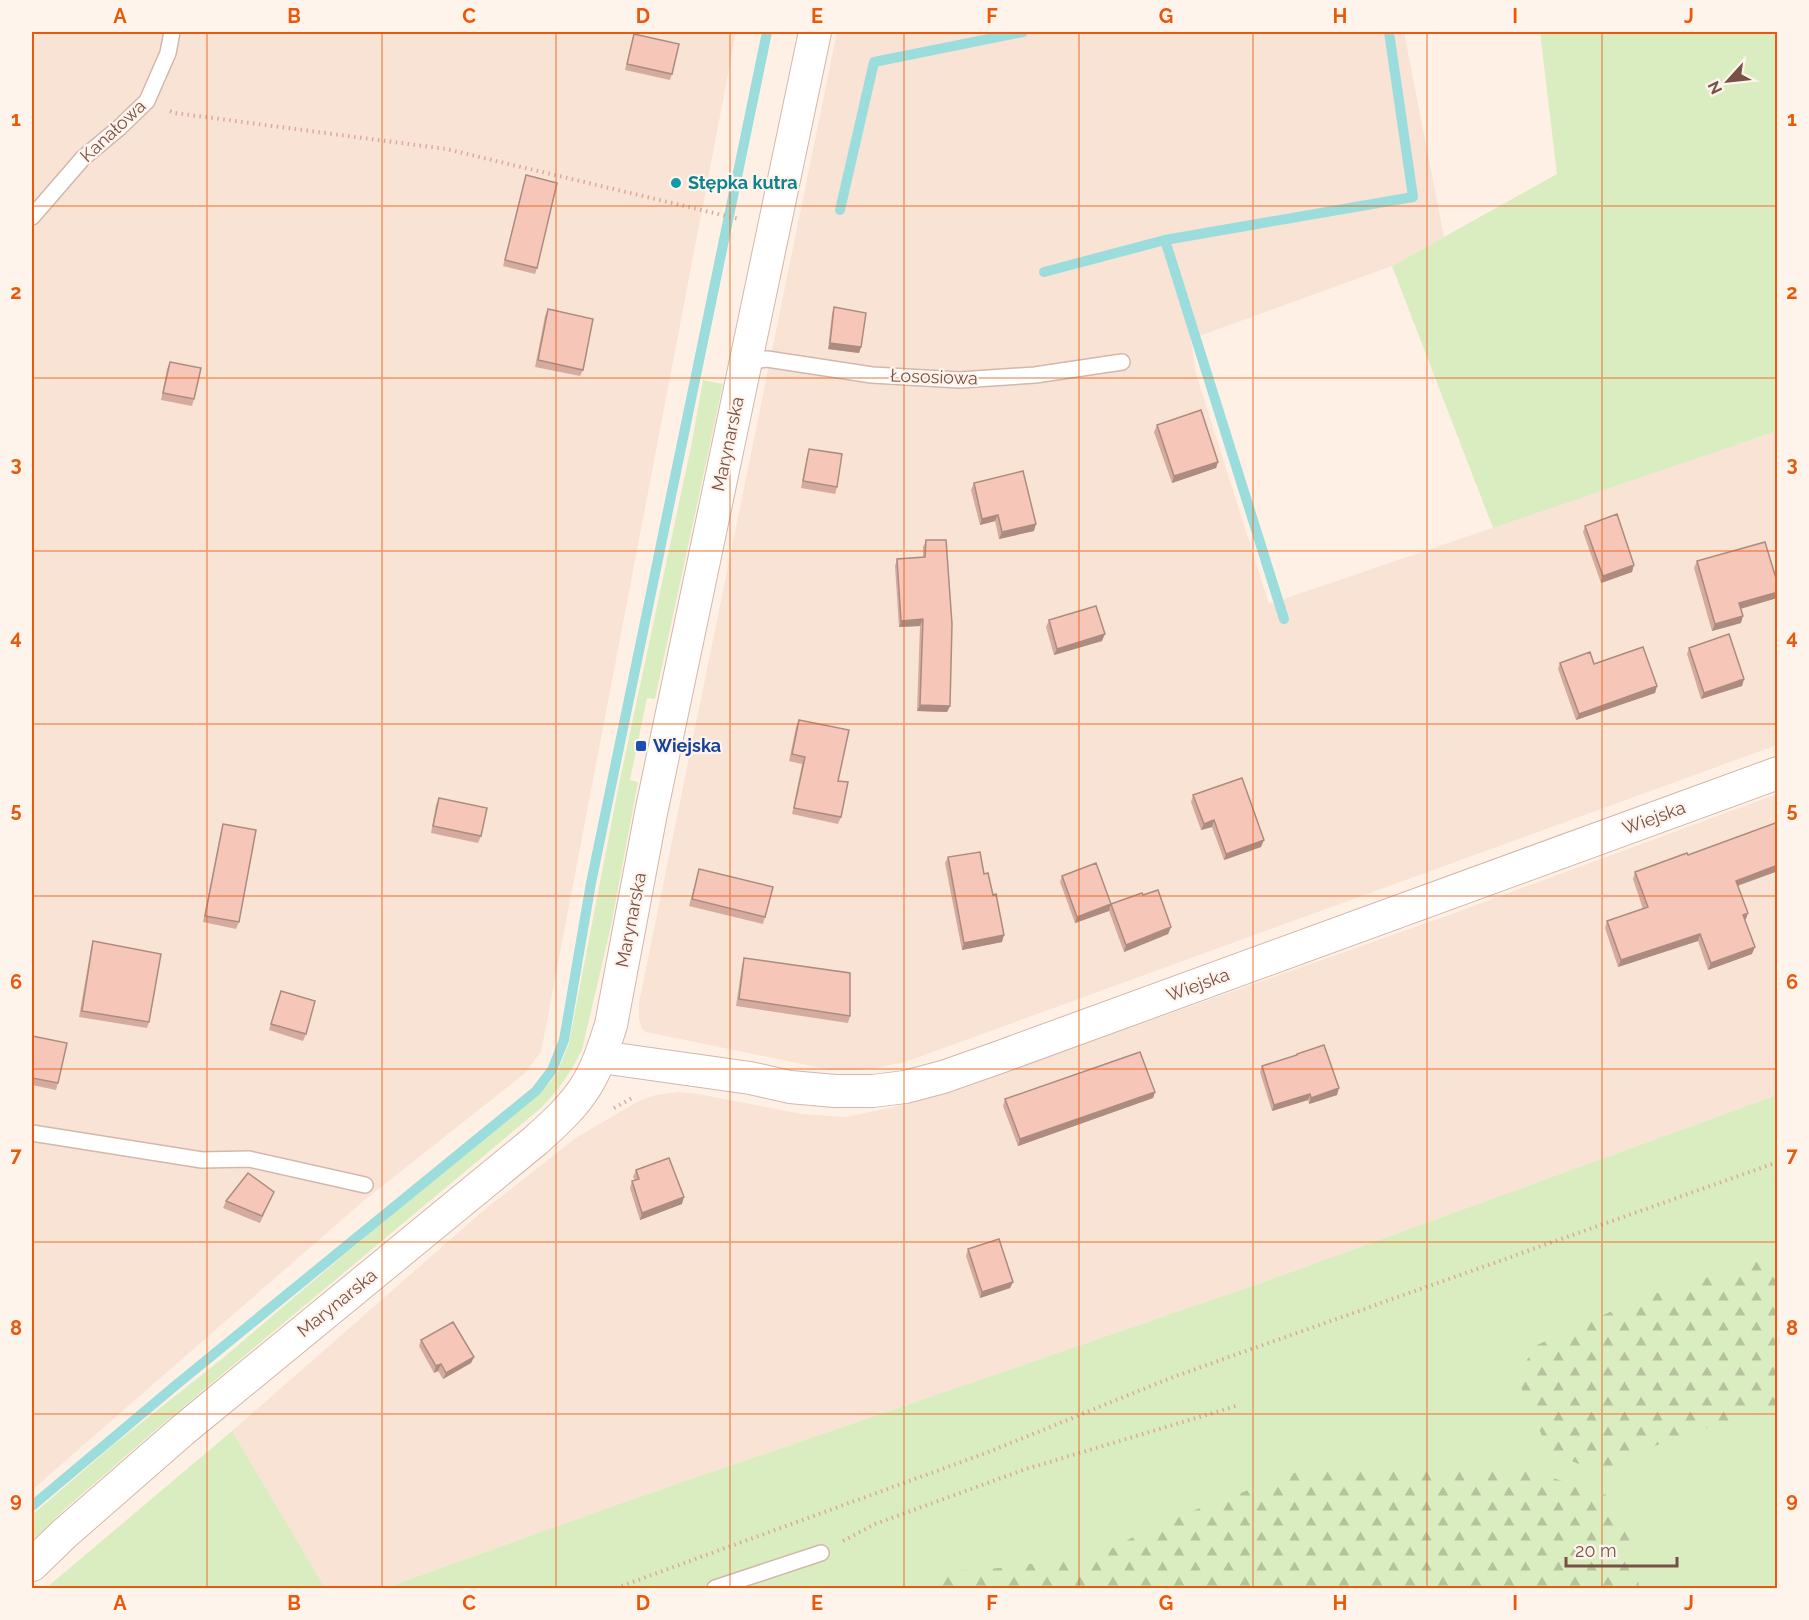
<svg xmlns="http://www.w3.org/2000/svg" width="1809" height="1620" viewBox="0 0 1809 1620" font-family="Raleway,sans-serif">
<defs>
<pattern id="forest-firs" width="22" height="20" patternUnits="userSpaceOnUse" patternTransform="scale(1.5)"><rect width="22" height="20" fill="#daedc0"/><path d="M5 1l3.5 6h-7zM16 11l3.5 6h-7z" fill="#b6c29e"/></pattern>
</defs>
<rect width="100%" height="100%" fill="#fef0e4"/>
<path fill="#f9e3d4" d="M 32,32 L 736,32 L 541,1052 L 524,1074 L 361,1203 L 32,1490 Z
M 837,32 L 1404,32 L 1444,237 L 1392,266 L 1191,339 L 1196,374 L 1269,604 L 1777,431 L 1777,745 L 905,1062 L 876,1068 L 855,1070 L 831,1070 L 646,1032 L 642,1029 L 639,1020 L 639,1003 Z
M 1777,794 L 1777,1095 L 1258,1284 L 619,1504 L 385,1588 L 325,1588 L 232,1431 L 484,1210 L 577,1137 L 639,1101 L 656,1095 L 679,1092 L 698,1094 L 802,1114 L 846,1117 L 903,1105 L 1033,1062 L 1449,915 Z"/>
<path fill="#daedc0" d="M 1540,32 L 1777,32 L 1777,431 L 1493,528 L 1392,266 L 1557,174 Z
M 703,380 L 723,384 L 655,699 L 647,698 L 630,780 L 638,782 L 611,926 L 582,1050 C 571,1072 558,1091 541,1108 L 158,1428 L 66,1508 L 32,1541 L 32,1515 L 112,1446 L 223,1358 L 345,1254 L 526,1104 L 551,1081 L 558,1071 L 569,1043 L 618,789 L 692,442 Z
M 1777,1095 L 1777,1588 L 385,1588 L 619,1504 L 1258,1284 Z
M 232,1431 L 325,1588 L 46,1588 Z"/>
<path fill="url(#forest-firs)" d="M 1777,1255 L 1777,1405 L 1666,1441 L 1599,1472 L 1549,1452 L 1516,1376 L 1537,1345 L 1641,1298 Z
M 1515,1466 L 1606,1495 L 1634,1547 L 1639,1588 L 927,1588 L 932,1572 L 982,1570 L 1099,1555 L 1160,1523 L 1310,1467 Z"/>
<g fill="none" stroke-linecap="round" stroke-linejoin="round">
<path stroke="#9bdddc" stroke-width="10" d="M 840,210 L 874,62 L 1023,32
M 1044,272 L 1165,240
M 1284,619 L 1165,240 L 1413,197 L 1389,32
M 32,1506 L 176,1385 L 536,1091 L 552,1070 L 564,1040 L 591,883 L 767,32"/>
<defs>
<path id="service" d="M 32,217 L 83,158 L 119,128 L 147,101 L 168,53 L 172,32
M 745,362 L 767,359 L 872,375 L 960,380 L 1035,375 L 1122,362
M 32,1133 L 202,1160 L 249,1159 L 365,1185
M 715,1588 L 821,1553"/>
<path id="minor" d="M 601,1057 L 750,1078 L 790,1087 L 835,1091 L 873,1091 L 905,1087 L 943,1077 L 997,1058 L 1778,773
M 32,1565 L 64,1534 L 183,1430 L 535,1141 C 554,1124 573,1107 586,1086 C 598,1067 604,1046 611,1025 L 651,813 L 815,32"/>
</defs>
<use href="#service" stroke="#d3b7ab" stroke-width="18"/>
<use href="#minor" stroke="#d3b7ab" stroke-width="34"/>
<path stroke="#dcaa9b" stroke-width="4" stroke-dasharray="1.5 4.5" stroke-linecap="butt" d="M 170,111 L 175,113 L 446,149 L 739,219
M 614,1108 L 634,1097
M 843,1541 L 875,1524 L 1026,1469 L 1236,1406
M 616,1588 L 986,1453 L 1173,1377 L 1778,1162"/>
<use href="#service" stroke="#fff" stroke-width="15"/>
<use href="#minor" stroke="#fff" stroke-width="32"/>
</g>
<path fill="#d4ab9e" d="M 634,34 L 672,74 L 670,80 L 625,70 Z
M 526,175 L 537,268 L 535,274 L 503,266 Z
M 834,307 L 861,347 L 859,353 L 828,349 L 832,314 Z
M 548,309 L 583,370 L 580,376 L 535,367 L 545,316 Z
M 170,362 L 194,399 L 192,406 L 161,400 L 167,369 Z
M 1157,425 L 1218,462 L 1216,468 L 1172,483 L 1154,432 Z
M 809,449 L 837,487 L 835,494 L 801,488 L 807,456 Z
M 974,483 L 1034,531 L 999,539 L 995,521 L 980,525 L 971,490 Z
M 1585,526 L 1632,572 L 1601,583 L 1583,532 Z
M 926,540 L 950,706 L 947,712 L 917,711 L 920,626 L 899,627 L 895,566 L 897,559 L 923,557 L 923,547 Z
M 1697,561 L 1777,598 L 1741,608 L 1741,623 L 1712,631 L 1694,568 Z
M 1049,620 L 1102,641 L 1054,655 L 1046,627 Z
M 1689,648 L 1744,679 L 1742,686 L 1701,699 L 1687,654 Z
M 1560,663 L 1594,664 L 1657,686 L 1655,693 L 1576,720 L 1558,669 Z
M 799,720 L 838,781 L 841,817 L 838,824 L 792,814 L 802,764 L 789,761 L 796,727 Z
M 1193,795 L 1261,847 L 1224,860 L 1212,827 L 1201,830 L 1191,802 Z
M 439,798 L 481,836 L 478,843 L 431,833 L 436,805 Z
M 1778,822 L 1778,871 L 1738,886 L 1746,919 L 1745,920 L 1752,954 L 1708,970 L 1698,941 L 1618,967 L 1605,928 L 1607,921 L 1643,909 L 1633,879 L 1635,872 L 1688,855 Z
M 223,824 L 239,922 L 236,929 L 203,922 L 221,831 Z
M 948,857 L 1002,942 L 962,950 L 945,863 Z
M 699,869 L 765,917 L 763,924 L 689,906 Z
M 1062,876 L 1111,904 L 1143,895 L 1171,927 L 1168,934 L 1124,952 L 1109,911 L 1075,923 L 1060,882 Z
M 93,941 L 149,1022 L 147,1028 L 79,1017 L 91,948 Z
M 744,958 L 850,1016 L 848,1023 L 736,1006 L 742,965 Z
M 278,998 L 306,1034 L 303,1041 L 269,1030 Z
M 32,1036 L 58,1083 L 56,1090 L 32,1085 Z
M 1297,1054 L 1337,1095 L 1309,1104 L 1308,1100 L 1272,1111 L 1260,1072 L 1262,1066 L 1296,1056 Z
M 1155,1092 L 1153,1098 L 1018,1146 L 1003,1106 L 1005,1099 Z
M 636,1170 L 682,1204 L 640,1220 L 630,1188 L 632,1181 L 635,1180 L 633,1177 Z
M 274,1192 L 260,1223 L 223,1208 L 226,1201 Z
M 968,1249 L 1013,1282 L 1010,1288 L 980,1298 L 966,1256 Z
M 421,1340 L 474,1357 L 471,1363 L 443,1379 L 438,1371 L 434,1373 L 419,1346 Z"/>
<path fill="#ac8b81" d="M 830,343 L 861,347 L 859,353 L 828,349 Z
M 1218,462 L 1216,468 L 1172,483 L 1174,476 Z
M 998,515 L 995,521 L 980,525 L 982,519 Z
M 1036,524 L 1034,531 L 999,539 L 1002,532 Z
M 1634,565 L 1632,572 L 1601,583 L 1603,576 Z
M 1778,592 L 1777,598 L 1737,610 L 1739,603 Z
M 1743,616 L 1741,623 L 1712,631 L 1715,624 Z
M 923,619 L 920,626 L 899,627 L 901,621 Z
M 1105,634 L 1102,641 L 1054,655 L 1057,649 Z
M 1744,679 L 1742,686 L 1701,699 L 1704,693 Z
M 1657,686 L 1655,693 L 1576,720 L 1579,714 Z
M 920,705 L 950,706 L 947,712 L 917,711 Z
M 1214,820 L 1212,827 L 1201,830 L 1204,824 Z
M 1264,840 L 1261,847 L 1224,860 L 1226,854 Z
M 1778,865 L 1778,871 L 1733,887 L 1736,881 Z
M 1111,904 L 1109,911 L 1075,923 L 1077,917 Z
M 1748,913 L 1746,919 L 1740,921 L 1743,915 Z
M 1171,927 L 1168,934 L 1124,952 L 1126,945 Z
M 1700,934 L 1698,941 L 1618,967 L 1621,960 Z
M 1004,935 L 1002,942 L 962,950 L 964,943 Z
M 1755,947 L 1752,954 L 1708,970 L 1711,963 Z
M 1339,1088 L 1337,1095 L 1309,1104 L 1311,1098 Z
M 1155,1092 L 1153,1098 L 1018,1146 L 1020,1139 Z
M 1310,1094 L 1308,1100 L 1272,1111 L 1274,1105 Z
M 684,1197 L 682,1204 L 640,1220 L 642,1213 Z
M 1013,1282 L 1010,1288 L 980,1298 L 982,1292 Z
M 474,1357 L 471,1363 L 443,1379 L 446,1373 Z
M 441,1364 L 438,1371 L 434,1373 L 436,1366 Z"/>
<path fill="#f6c7b8" stroke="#ac8b81" stroke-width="1.5" d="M 634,34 L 679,44 L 672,74 L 627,64 Z
M 526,175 L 557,183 L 537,268 L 505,260 Z
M 834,307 L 866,313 L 861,347 L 830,343 Z
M 548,309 L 593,319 L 583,370 L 538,360 Z
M 170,362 L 201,368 L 194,399 L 163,393 Z
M 1201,410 L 1218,462 L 1174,476 L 1157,425 Z
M 809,449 L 842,454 L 837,487 L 803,481 Z
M 1023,471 L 1036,524 L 1002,532 L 998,515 L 982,519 L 974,483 Z
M 1617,514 L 1634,565 L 1603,576 L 1585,526 Z
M 926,540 L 946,540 L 952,624 L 950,706 L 920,705 L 923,619 L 901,621 L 897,559 L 925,557 Z
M 1765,542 L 1778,585 L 1778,592 L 1739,603 L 1743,616 L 1715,624 L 1697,561 Z
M 1096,606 L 1105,634 L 1057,649 L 1049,620 Z
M 1729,634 L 1744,679 L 1704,693 L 1689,648 Z
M 1643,647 L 1657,686 L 1579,714 L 1560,663 L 1590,652 L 1594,664 Z
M 799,720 L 849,730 L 838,781 L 848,782 L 841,817 L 794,808 L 805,757 L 792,754 Z
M 1242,778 L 1264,840 L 1226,854 L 1214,820 L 1204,824 L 1193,795 Z
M 439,798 L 487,808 L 481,836 L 433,826 Z
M 1778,822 L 1778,865 L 1736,881 L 1748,913 L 1743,915 L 1755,947 L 1711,963 L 1700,934 L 1621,960 L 1607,921 L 1648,907 L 1635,872 L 1687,853 L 1688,855 Z
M 223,824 L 256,830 L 239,922 L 205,916 Z
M 980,852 L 984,874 L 988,873 L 993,895 L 996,894 L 1004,935 L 964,943 L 948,857 Z
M 1096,863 L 1111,904 L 1077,917 L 1062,876 Z
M 699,869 L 773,887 L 765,917 L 692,899 Z
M 1158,890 L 1171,927 L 1126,945 L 1111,904 L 1142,893 L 1143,895 Z
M 93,941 L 161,954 L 149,1022 L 82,1011 Z
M 744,958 L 850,973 L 850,1016 L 739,999 Z
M 281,991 L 315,1001 L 306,1034 L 271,1024 Z
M 32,1036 L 67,1043 L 58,1083 L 32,1078 Z
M 1324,1045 L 1339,1088 L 1311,1098 L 1310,1094 L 1274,1105 L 1262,1066 L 1297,1055 L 1297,1054 Z
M 1140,1052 L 1155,1092 L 1020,1139 L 1005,1099 Z
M 669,1158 L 684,1197 L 642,1213 L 632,1181 L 639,1179 L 636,1170 Z
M 248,1173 L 274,1192 L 262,1216 L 226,1201 Z
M 999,1239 L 1013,1282 L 982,1292 L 968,1249 Z
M 453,1322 L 474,1357 L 446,1373 L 441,1364 L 436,1366 L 421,1340 Z"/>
<path fill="none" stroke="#e8590c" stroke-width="1.5" stroke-opacity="0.55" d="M 207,32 L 207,1588M 382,32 L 382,1588M 556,32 L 556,1588M 730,32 L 730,1588M 904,32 L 904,1588M 1079,32 L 1079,1588M 1253,32 L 1253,1588M 1427,32 L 1427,1588M 1602,32 L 1602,1588M 32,206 L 1778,206M 32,378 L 1778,378M 32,551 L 1778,551M 32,724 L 1778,724M 32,896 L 1778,896M 32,1069 L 1778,1069M 32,1242 L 1778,1242M 32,1414 L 1778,1414"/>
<circle fill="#0f9aa8" stroke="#fff4ec" stroke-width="2" cx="676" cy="183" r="6"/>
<rect fill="#1a4fb4" stroke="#fff4ec" stroke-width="2" x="635" y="740" width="12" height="12" rx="3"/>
<g text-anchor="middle" stroke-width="4.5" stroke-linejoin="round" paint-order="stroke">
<g font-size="18" fill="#795046" stroke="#fff4ec">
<text transform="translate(113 131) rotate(-43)" y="6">Kanałowa</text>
<text transform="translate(934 377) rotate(2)" y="6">Łososiowa</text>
<text transform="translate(728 444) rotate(-78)" y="6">Marynarska</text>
<text transform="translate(1654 818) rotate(-20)" y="6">Wiejska</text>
<text transform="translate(631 920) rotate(-79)" y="6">Marynarska</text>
<text transform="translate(1198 985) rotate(-20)" y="6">Wiejska</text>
<text transform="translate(337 1303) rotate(-39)" y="6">Marynarska</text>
</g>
<g font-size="18" font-weight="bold" fill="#0d838f" stroke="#fff4ec" text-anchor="start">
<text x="688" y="189">Stępka kutra</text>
</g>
<g font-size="18" font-weight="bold" fill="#164399" stroke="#fff4ec" text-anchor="start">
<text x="653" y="752">Wiejska</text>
</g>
</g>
<rect width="1809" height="1620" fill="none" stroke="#fff4ec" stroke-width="66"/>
<g transform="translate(1728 81) rotate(243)" stroke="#fff4ec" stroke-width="4.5" paint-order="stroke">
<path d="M0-4.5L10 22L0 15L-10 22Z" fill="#795046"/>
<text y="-9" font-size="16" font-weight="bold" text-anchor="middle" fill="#795046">N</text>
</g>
<path d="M1566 1557v9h111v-9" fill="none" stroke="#795046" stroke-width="3"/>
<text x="1575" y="1557" font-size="18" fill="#795046" stroke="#fff4ec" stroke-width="4.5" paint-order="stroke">20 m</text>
<rect x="33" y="33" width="1743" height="1554" fill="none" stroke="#e8590c" stroke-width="2"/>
<g font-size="20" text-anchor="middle" font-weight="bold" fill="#e8590c">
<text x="120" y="23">A</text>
<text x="294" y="23">B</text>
<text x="469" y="23">C</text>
<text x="643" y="23">D</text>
<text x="817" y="23">E</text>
<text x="992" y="23">F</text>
<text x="1166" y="23">G</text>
<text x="1340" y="23">H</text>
<text x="1515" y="23">I</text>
<text x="1689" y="23">J</text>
<text x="16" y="126">1</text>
<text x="1792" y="126">1</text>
<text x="16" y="299">2</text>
<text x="1792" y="299">2</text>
<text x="16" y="471">3</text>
<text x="1792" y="471">3</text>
<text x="16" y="644">4</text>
<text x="1792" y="644">4</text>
<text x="16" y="817">5</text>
<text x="1792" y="817">5</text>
<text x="16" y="989">6</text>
<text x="1792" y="989">6</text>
<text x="16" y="1162">7</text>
<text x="1792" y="1162">7</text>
<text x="16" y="1335">8</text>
<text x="1792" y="1335">8</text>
<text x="16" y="1507">9</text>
<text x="1792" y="1507">9</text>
<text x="120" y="1610">A</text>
<text x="294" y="1610">B</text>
<text x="469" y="1610">C</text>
<text x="643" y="1610">D</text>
<text x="817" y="1610">E</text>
<text x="992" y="1610">F</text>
<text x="1166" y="1610">G</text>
<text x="1340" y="1610">H</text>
<text x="1515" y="1610">I</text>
<text x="1689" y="1610">J</text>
</g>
</svg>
